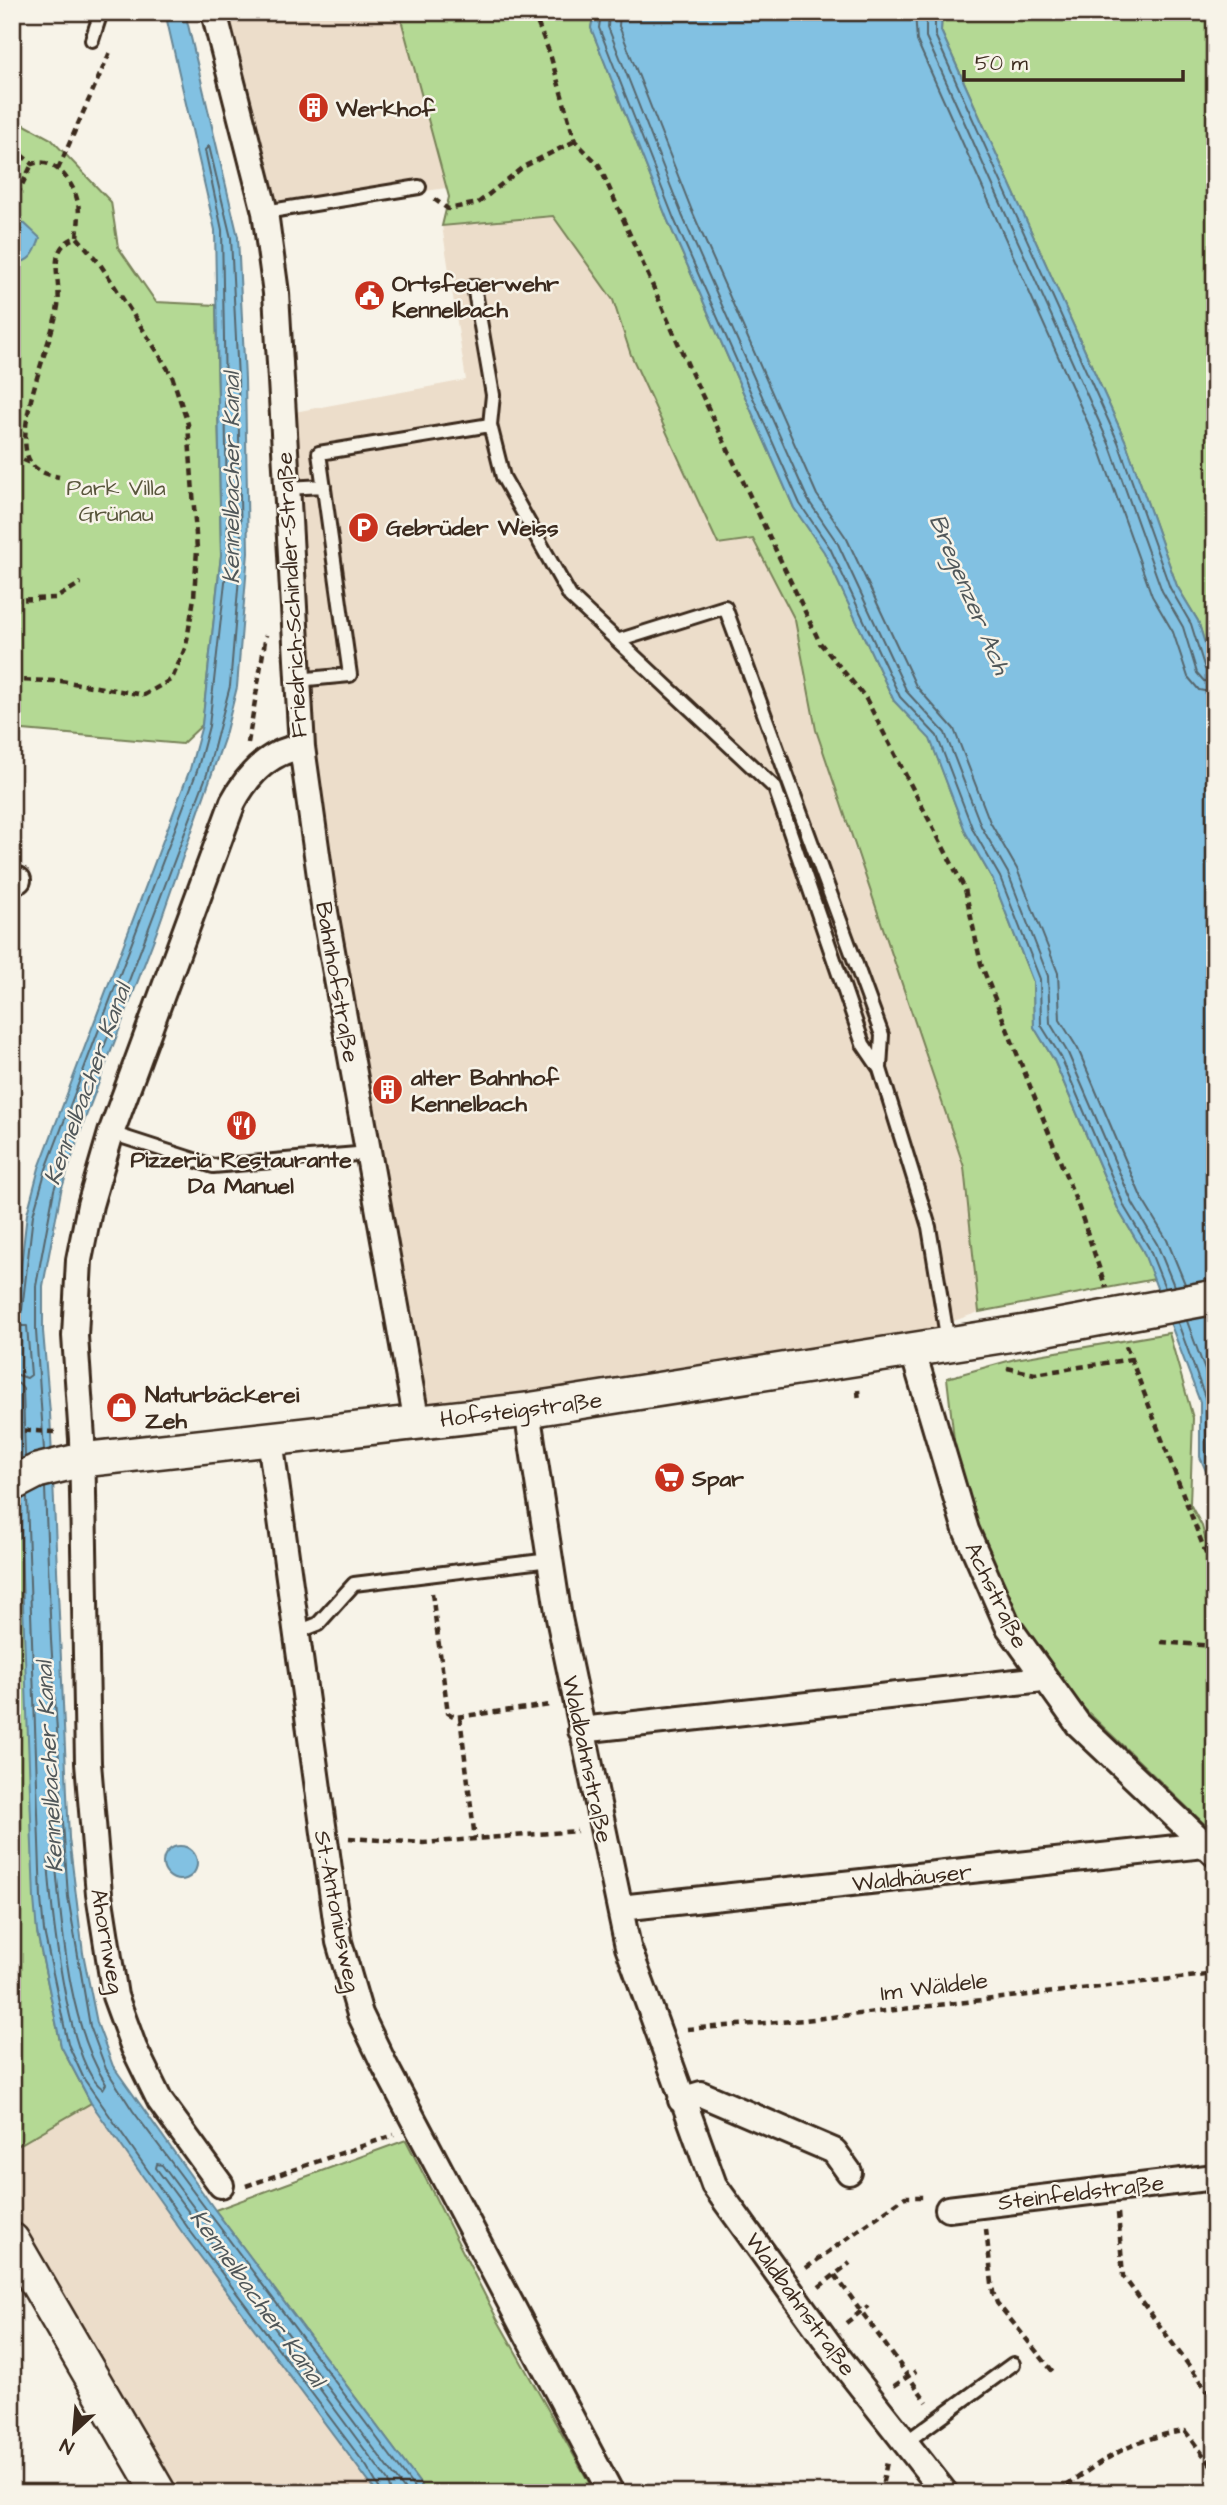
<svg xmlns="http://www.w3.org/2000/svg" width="1227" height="2505" viewBox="0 0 1227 2505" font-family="'Architects Daughter',sans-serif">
<rect width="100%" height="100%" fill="#f7f3e8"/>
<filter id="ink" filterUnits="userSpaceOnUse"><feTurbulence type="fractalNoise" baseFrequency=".0143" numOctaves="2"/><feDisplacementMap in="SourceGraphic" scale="14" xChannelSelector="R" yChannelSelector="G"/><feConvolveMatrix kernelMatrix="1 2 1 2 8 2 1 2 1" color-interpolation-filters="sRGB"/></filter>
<g filter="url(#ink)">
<path fill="#ecddca" d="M 228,12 L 399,12 L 446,188 L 274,214 Z
M 553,216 L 613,300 L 631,355 L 718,544 L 752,538 L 795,620 L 816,730 L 857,856 L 896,957 L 964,1167 L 979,1312 L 926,1331 L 423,1412 L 378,1176 L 348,968 L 319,814 L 289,413 L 466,380 L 442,226 Z
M 91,2103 L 182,2232 L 377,2493 L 168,2493 L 42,2276 L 12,2210 L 12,2149 Z"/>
<path fill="#b4d994" stroke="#788259" stroke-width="2" d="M 399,12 L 594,12 L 591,28 L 668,221 L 794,508 L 824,551 L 894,701 L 930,738 L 966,833 L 993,880 L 1033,982 L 1034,1027 L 1054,1060 L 1119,1211 L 1143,1251 L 1155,1279 L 979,1312 L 964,1167 L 816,730 L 795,620 L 753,539 L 718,544 L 631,355 L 613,300 L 553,216 L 442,226 L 449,197 Z
M 942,12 L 1215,12 L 1215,677 L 1198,621 L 1177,586 L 1125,440 L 941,31 Z
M 12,118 L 51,139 L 111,202 L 118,247 L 156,302 L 216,305 L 221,555 L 202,725 L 182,744 L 12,729 Z
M 1169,1333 L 1193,1418 L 1190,1504 L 1202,1526 L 1207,1545 L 1215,1556 L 1215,1834 L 1072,1697 L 1032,1650 L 981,1533 L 955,1448 L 947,1378 L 1015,1359 Z
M 21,1521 L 37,1932 L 61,2046 L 91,2103 L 12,2149 L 12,1536 Z
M 406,2140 L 497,2319 L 595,2493 L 427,2493 L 215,2210 Z"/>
<path fill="#82c1e2" stroke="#668594" stroke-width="2" d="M 165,12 L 185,12 L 238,237 L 245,379 L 248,553 L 237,687 L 224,739 L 157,931 L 83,1124 L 61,1191 L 43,1286 L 43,1331 L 50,1413 L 69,1838 L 83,1953 L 97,2023 L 113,2066 L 215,2210 L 427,2493 L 377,2493 L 182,2232 L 91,2103 L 61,2046 L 37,1932 L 34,1899 L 13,1335 L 27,1214 L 39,1168 L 190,769 L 202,725 L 221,555 L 215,230 Z
M 594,12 L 942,12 L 941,31 L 1125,440 L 1177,586 L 1198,621 L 1215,677 L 1215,1492 L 1200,1457 L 1200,1402 L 1143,1251 L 1119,1211 L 1054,1060 L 1034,1027 L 1033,982 L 993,880 L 966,833 L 930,739 L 894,701 L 824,552 L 794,508 L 668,221 L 591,28 Z
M 12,220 L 25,224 L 40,238 C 35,253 30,264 12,263 Z
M163 1863a17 17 0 1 1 34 0a17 17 0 1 1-34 0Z"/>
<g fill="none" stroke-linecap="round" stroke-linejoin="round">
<path stroke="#57666c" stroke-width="2" d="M 601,12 L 599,28 L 674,219 L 800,504 L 830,548 L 900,697 L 937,736 L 973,830 L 1000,877 L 1040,979 L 1041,1025 L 1061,1057 L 1125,1208 L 1149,1248 L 1165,1288
M 609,12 L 608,27 L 682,215 L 808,500 L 838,544 L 907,692 L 945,733 L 981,826 L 1008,873 L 1048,976 L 1050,1023 L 1068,1053 L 1133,1204 L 1157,1244 L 1174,1286
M 620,12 L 619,26 L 692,211 L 817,495 L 847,539 L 916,686 L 954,729 L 990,822 L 1017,869 L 1058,973 L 1060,1020 L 1078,1049 L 1142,1199 L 1167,1240 L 1185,1284
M 915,12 L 917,41 L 1100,450 L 1152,596 L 1173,632 L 1188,677 L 1199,690 L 1215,693
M 926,12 L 926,37 L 1110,446 L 1162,591 L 1183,627 L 1197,673 L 1204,681 L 1215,683
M 935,12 L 935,35 L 1118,442 L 1170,588 L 1191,624 L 1205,669 L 1215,674
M 12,1317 L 22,1310 L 33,1215 L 46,1169 L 197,771 L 209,726 L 228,555 L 222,230 L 205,150 L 209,146 L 231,238 L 238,379 L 241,553 L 230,686 L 207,774 L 76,1121 L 54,1190 L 36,1286 L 36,1331 L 44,1450
M 1187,1321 L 1215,1398
M 1178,1323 L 1206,1400 L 1207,1455 L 1215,1474
M 12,1326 L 27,1326 L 31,1375 L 27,1378 L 12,1373
M 12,1382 L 19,1384 L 23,1389 L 25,1456
M 45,1488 L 51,1640 L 68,1897 L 90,2026 L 106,2069 L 133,2111 L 418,2493
M 27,1497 L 41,1899 L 44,1931 L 68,2044 L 84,2079 L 188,2228 L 367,2467 L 382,2493
M 51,1855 L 55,1857 C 62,1928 68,2023 106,2084 L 103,2089 C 67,2066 50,1902 48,1858 Z
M 391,2493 L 388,2481 L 156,2168 L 157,2164 L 162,2165 L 407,2493"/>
<defs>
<path id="service" d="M 92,40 L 101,12
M 265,212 L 419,187
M 474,286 L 493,395 L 490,425 L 503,477 L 570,596 L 775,788 L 863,1044 L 880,1069 L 929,1227 L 948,1342
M 287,488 L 324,486
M 620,640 L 725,607 L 882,1035 L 880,1068
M 297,680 L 350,675 L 319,453 L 490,425
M 111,1133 L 213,1166 L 369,1153
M 295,1633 L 318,1624 L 354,1584 L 550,1560
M 906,2442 L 1013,2364"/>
<path id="minor" d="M 214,12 L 265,212 L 276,293 L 302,747 L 325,912 L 417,1423
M 12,880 L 18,880
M 913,1352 L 966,1530 L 1008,1626 L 1078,1724 L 1215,1854
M 527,1410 L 559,1618 L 628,1947 L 714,2185 L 838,2357 L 945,2493
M 270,1439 L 339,1942 L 360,2014 L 385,2066 L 611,2493
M 581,1730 L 1043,1679
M 620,1908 L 1204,1845
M 681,2100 L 701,2094 L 834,2151 L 849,2172
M 221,2185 L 160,2101 L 134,2048 L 115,1996 L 99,1894 L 88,1763 L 82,1439 L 75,1336 L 79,1260 L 90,1205 L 111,1133 L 233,802 C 248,774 269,751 302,747
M 948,2209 L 1215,2177"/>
<path id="secondary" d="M 12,1484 L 37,1471 L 82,1460 L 527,1410 L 1032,1331
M 12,2240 L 159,2493"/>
</defs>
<use href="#service" stroke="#3b2a1e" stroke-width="18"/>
<use href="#minor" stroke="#3b2a1e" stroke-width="30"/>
<use href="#secondary" stroke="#3b2a1e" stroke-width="38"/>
<path stroke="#3b2a1e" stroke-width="4.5" stroke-dasharray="7 5" stroke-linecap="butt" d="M 533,12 L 550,54 L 575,141 L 599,165 L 691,372 L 820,643 L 865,697 L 965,889 L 981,964 L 1079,1208 L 1106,1288
M 12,147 L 32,164 C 55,156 74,183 78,203 C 80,214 78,226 77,237
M 58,169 L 110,52
M 434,199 L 448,209 L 478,203 L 523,167 L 575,141
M 12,206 L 32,164
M 12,455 L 31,463
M 12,600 L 56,598 L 81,583
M 12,680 L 61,681 L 144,695 L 172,679 L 186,646 L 194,598 L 197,549 L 188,424 L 172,376 L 157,351 L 100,264 L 77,237 C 44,248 62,280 58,306 C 52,342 10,433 31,463 C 37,472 49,475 59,477
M 248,743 L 266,635
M 1126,1346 L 1215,1577
M 1007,1368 L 1035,1374 L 1131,1359
M 858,1390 L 859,1402
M 12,1430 L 55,1432
M 432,1593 L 448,1713 L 455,1717 L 551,1705
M 1161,1642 L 1215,1646
M 460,1717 L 475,1839
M 349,1838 L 423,1843 L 577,1831
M 687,2029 L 805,2020 L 1215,1974
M 246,2186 L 394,2135
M 1118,2213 L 1123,2276 L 1215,2401
M 986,2229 L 993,2292 L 997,2303 L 1054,2373
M 806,2268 L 905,2197 L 924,2197
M 835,2275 L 927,2402
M 819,2287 L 850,2263
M 846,2323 L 868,2306
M 894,2386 L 916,2371
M 886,2493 L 882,2486 L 887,2462
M 1057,2493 C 1097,2463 1134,2437 1185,2431 L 1215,2470"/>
<use href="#service" stroke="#f7f3e8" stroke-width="12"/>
<use href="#minor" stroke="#f7f3e8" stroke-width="24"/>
<use href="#secondary" stroke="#f7f3e8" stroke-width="33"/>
<defs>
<path id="secondary-bridge" d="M 1032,1331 L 1215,1297"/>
</defs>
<use href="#secondary-bridge" stroke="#3b2a1e" stroke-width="38" stroke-linecap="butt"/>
<use href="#secondary-bridge" stroke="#f7f3e8" stroke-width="33"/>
</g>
</g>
<defs>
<symbol id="building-disc" viewBox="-11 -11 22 22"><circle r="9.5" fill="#c8321e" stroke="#f7f3e8"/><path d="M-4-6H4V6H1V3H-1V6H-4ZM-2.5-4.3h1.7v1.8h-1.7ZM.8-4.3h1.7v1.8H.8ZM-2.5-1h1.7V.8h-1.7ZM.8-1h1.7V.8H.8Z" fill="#fff"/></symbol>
<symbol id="civic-disc" viewBox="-11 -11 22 22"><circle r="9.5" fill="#c8321e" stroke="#f7f3e8"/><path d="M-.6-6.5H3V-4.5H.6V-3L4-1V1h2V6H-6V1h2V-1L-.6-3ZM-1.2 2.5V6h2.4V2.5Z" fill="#fff"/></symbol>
<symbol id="parking-disc" viewBox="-11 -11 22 22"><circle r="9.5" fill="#c8321e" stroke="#f7f3e8"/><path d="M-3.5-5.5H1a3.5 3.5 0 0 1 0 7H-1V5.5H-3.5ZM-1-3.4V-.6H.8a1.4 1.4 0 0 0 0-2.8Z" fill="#fff"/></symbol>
<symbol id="restaurant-disc" viewBox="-11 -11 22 22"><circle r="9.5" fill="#c8321e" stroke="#f7f3e8"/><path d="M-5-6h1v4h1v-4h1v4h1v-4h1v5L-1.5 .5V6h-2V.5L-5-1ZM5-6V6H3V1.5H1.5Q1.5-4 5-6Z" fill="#fff"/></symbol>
<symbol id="shop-disc" viewBox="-11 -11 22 22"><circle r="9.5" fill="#c8321e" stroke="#f7f3e8"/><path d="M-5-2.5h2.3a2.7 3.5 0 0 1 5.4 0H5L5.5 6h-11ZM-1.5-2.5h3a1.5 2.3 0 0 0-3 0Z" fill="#fff"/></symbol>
<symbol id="supermarket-disc" viewBox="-11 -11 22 22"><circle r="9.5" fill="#c8321e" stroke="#f7f3e8"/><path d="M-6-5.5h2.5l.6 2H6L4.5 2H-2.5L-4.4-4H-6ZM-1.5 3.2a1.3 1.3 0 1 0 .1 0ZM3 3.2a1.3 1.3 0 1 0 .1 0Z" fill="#fff"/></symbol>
</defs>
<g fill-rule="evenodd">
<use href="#building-disc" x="296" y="90" width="35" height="35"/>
<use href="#civic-disc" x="352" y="278" width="35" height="35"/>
<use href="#parking-disc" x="346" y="510" width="35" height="35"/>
<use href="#building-disc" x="370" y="1072" width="35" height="35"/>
<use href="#restaurant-disc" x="224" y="1108" width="35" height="35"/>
<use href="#shop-disc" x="104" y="1390" width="35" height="35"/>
<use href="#supermarket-disc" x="652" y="1460" width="35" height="35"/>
</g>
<g text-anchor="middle" stroke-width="5" stroke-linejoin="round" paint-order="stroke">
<g font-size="23" font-weight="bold" fill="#3b2a1e" stroke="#f7f3e8" text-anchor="start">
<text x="336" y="116">Werkhof</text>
<text x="392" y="291">Ortsfeuerwehr<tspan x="392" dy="26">Kennelbach</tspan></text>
<text x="386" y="535">Gebrüder Weiss</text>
<text x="411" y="1085">alter Bahnhof<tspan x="411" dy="26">Kennelbach</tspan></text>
<text x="241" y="1167" text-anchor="middle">Pizzeria Restaurante<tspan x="241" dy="26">Da Manuel</tspan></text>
<text x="145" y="1402">Naturbäckerei<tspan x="145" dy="26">Zeh</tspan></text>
<text x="692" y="1486">Spar</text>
</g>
<g font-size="23" fill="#59563c" stroke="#f7f3e8">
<text x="116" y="495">Park Villa<tspan x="116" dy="26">Grünau</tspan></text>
</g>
<g font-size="23" fill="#3b2a1e" stroke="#f7f3e8">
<text transform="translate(291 595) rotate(-93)" y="8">Friedrich-Schindler-Straße</text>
<text transform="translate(338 982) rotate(80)" y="8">Bahnhofstraße</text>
<text transform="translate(521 1409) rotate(-7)" y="8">Hofsteigstraße</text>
<text transform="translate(997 1595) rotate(64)" y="8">Achstraße</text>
<text transform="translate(588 1759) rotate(78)" y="8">Waldbahnstraße</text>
<text transform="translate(912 1877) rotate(-6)" y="8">Waldhäuser</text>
<text transform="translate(338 1911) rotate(79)" y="8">St.-Antoniusweg</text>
<text transform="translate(108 1941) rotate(80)" y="8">Ahornweg</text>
<text transform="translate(934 1986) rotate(-7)" y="8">Im Wäldele</text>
<text transform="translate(1081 2192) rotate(-7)" y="8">Steinfeldstraße</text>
<text transform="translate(801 2304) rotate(54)" y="8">Waldbahnstraße</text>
</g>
<g font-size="24" font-style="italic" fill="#505759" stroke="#f7f3e8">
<text transform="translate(231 478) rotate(-90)" y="8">Kennelbacher Kanal</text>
<text transform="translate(970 594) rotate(67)" y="8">Bregenzer Ach</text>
<text transform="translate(87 1084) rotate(-70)" y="8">Kennelbacher Kanal</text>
<text transform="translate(49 1767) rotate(-93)" y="8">Kennelbacher Kanal</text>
<text transform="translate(258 2298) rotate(54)" y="8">Kennelbacher Kanal</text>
</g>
</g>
<rect width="1227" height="2505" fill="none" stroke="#f7f3e8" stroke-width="42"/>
<rect x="21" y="21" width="1185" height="2463" fill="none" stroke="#3b2a1e" stroke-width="2.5" filter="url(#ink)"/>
<g transform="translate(74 2432) rotate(206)" stroke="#f7f3e8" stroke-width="5" paint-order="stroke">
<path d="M0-5L12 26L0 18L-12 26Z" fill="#3b2a1e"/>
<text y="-10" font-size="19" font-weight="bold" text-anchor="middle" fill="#3b2a1e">N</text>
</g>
<path d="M964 70v10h219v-10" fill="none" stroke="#3b2a1e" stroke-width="3.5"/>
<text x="975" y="70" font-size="21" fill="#3b2a1e" stroke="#f7f3e8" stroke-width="5" paint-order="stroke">50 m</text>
</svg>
